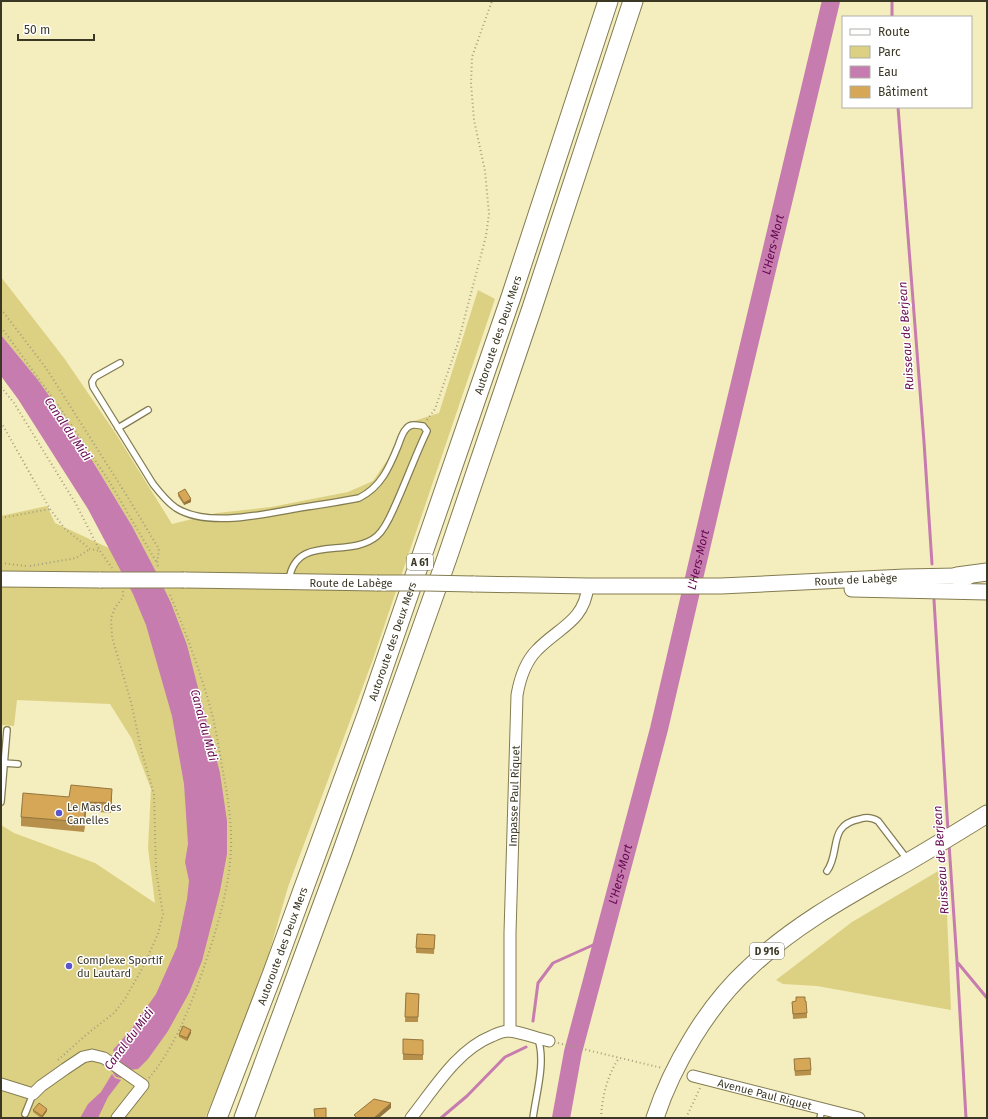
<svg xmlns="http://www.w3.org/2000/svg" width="988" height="1119" viewBox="0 0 988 1119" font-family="'Fira Sans',sans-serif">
<rect width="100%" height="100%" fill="#f4edbd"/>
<path fill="#dcd083" d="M 1,277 L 64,358 L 116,434 L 172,524 L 217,513 L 271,507 L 348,492 L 373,481 L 414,421 L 439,413 L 478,290 L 495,299 L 372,662 L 288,887 L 253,1009 L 205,1118 L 1,1118 L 1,825 L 14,833 L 95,863 L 155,903 L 148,848 L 151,789 L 132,739 L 110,704 L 17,700 L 14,726 L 1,725 L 2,679 L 1,678 L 1,516 L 47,506 L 55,523 L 154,569 L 132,526 L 78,437 L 38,380 L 1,335 Z
M 945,867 L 951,1010 L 817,986 L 783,984 L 776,980 L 852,922 Z"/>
<path fill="#c67cae" d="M 1,335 L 38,380 L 78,437 L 132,526 L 155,570 L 171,603 L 187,645 L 220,773 L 227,821 L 227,854 L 220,891 L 202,961 L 189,993 L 168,1031 L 148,1059 L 138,1069 L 129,1070 L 121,1078 L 116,1077 L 113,1073 L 118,1062 L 113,1050 L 133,1027 L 156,994 L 177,947 L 187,899 L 189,881 L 185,862 L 188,844 L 184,784 L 172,716 L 146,625 L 133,594 L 88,509 L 18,399 L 1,376 Z
M 112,1074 L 115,1078 L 121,1080 L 108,1097 L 98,1118 L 80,1118 L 88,1104 L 101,1092 Z"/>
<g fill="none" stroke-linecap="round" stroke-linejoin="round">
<path stroke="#c67cae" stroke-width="3" d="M 892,17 L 892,1
M 898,107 L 924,442 L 932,564
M 934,600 L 948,831
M 949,844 L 957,962 L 966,1118
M 958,963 L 987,998
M 533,1021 L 538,983 L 553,963 L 602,941
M 441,1118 L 467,1096 L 505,1057 L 526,1047"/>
<path stroke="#c67cae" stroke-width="18" id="s1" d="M 561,1118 L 573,1052 L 659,729 L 718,475 L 831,1"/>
<defs>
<path id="lane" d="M 120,363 L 95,377 L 92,382 L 93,387 L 153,484 C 160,493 167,502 176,508 C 208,528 264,514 299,508 C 319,505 339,502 359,498 C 381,487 389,468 398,446 C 400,441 402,433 406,429 C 410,423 417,425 423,426 L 427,431 C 415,456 406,482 394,508 C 390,517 385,529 377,536 C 349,560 296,532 289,580
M 118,428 L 148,410
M 4,763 L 18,764
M 1,802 L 7,730
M 827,871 C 841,852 827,825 860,819 C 866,817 873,818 878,821 L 907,859
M 25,1114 L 33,1094
M 533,1118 C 536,1094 546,1062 538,1039
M 820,1118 L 822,1109"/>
<g id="street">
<path id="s2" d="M 510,1031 L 510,933 L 517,695 C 520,678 525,662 537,650 C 559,627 584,622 588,586"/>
<path id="s3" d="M 693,1076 L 859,1118"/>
<path d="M 1,1084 L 33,1094 L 41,1086 L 65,1069 L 83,1057 L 92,1055 L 104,1058 L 143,1085 L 117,1118"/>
<path d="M 411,1118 C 434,1089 457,1050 492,1036 C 498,1033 503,1031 510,1031 C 523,1033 536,1038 549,1041"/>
</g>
<g id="secondary">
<path d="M 1,579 L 101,580"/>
<path d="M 184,580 L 377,583"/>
<path id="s4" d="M 473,584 L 588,586 L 721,586 L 905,577 L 957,576 L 968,577"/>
<path d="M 852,589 L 987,592"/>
</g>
<path id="primary" d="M 957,576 L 987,572
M 655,1118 C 672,1066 708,1005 749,968 C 793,926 846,897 899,867 C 929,850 958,832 987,814"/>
<g id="highway">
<path id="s5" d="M 217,1118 L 272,975 L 367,715 L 511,297 L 608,1"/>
<path d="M 244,1118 L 342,853 L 447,558 L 532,308 L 633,1"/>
</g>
</defs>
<use href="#lane" stroke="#837c51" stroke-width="8"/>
<use href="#street" stroke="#837c51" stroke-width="13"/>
<use href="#secondary" stroke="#837c51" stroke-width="17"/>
<use href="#primary" stroke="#837c51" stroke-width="19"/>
<use href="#highway" stroke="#837c51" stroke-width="21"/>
<path stroke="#a49f7b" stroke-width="2" stroke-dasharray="1 3" stroke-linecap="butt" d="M 1,309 L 46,368 L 127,496 L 159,549 L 157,564 L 159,568
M 1,327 L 60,408 L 109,481 L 157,563
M 1,387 L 14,403 L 76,504 L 100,551 L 112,568
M 427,420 L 435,409 L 458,343 L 486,236 L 489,214 L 485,171 L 474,120 L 471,84 L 472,57 L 492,1
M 1,422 L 50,509 L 65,529 L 90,549 L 100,551
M 1,518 L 50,509
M 1,563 L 26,566
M 30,566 L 76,558 L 90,549
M 558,1043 L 662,1068
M 58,1060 L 87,1034 L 114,1013 L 125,999 L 143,967 L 158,934 L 163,914 L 156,870 L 154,794 L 142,753 L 131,702 L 112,637 L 111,618 L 115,608 L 123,597 L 123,591
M 149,1078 C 174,1048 189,1010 202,973 C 215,934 229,892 231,850 C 232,824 228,797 223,772 C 220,754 217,736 213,718 C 202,675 186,633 169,592
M 601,1118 C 602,1097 607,1076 619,1058
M 686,1118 L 700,1088"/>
<use href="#lane" stroke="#fff" stroke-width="5.5"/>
<use href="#street" stroke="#fff" stroke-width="11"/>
<use href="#secondary" stroke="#fff" stroke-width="15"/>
<use href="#primary" stroke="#fff" stroke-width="17"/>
<use href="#highway" stroke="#fff" stroke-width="19"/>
<defs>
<path id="secondary-bridge" d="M 101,580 L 184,580
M 377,583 L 425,583 L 473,584"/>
</defs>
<use href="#secondary-bridge" stroke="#837c51" stroke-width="17" stroke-linecap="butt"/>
<use href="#secondary-bridge" stroke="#fff" stroke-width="15"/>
</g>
<path fill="#b7904b" d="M 178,493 L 191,502 L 184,505 L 178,496 Z
M 69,797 L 112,798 L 111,813 L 86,811 L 84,832 L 21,826 L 21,817 Z
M 435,935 L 434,954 L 416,953 L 416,948 Z
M 406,993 L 419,994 L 418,1022 L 405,1022 Z
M 796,997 L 807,1013 L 807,1018 L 793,1019 L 792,1002 L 796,1001 Z
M 191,1033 L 187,1041 L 179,1037 L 179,1035 Z
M 403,1039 L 423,1040 L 423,1060 L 403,1060 Z
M 794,1064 L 811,1070 L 811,1075 L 795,1076 Z
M 33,1110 L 47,1111 L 42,1118 L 41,1118 L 33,1112 Z"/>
<path fill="#95753d" d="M 191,499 L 191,502 L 184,505 L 184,503 Z
M 112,789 L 112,798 L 111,813 L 111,803 Z
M 86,802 L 86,811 L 84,832 L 84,822 Z
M 191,1030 L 191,1033 L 187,1041 L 187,1038 Z
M 391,1103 L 391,1108 L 379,1118 L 374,1118 Z
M 47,1109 L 47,1111 L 42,1118 L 42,1116 Z"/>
<path fill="#d5a757" stroke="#95753d" d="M 185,489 L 191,499 L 184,503 L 178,493 Z
M 71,785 L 112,789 L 111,803 L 86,802 L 84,822 L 21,817 L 23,793 L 69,797 Z
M 417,934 L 435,935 L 434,949 L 416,948 Z
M 406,993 L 419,994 L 418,1017 L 405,1017 Z
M 796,997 L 805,997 L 805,1001 L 806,1001 L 807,1013 L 793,1014 L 792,1002 L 796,1001 Z
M 183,1026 L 191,1030 L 187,1038 L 179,1035 Z
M 403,1039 L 423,1040 L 423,1055 L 403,1054 Z
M 810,1058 L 811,1070 L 795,1071 L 794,1059 Z
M 374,1099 L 391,1103 L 374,1118 L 357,1118 L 354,1115 Z
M 39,1103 L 47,1109 L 42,1116 L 33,1110 Z
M 326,1108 L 326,1118 L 315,1118 L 314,1109 Z"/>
<g fill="#5a55cd" stroke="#fff" stroke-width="1.5">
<circle cx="59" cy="813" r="4"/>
<circle cx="69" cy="966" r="4"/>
</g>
<g text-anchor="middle" stroke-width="3" stroke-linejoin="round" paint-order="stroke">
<g fill="#fff" stroke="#757366" stroke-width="1">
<rect x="407" y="554" width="26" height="16" rx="3"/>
<rect x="750" y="943" width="34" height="16" rx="3"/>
</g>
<g font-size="10" font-weight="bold" fill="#3a3724">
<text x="420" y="566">A 61</text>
<text x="767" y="955">D 916</text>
</g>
<g font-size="11" fill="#3a3724" stroke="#fff">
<text dy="4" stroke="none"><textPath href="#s5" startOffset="832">Autoroute des Deux Mers</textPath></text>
<text dy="4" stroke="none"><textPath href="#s4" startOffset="383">Route de Labège</textPath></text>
<text x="351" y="587">Route de Labège</text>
<text dy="4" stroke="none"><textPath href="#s5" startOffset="508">Autoroute des Deux Mers</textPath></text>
<text dy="4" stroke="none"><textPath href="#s2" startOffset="235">Impasse Paul Riquet</textPath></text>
<text dy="4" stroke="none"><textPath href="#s5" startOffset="184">Autoroute des Deux Mers</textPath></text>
<text dy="4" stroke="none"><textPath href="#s3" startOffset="74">Avenue Paul Riquet</textPath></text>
</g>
<g font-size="11" fill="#3a3724" stroke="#fff" text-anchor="start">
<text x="67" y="811">Le Mas des<tspan x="67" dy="13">Canelles</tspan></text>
<text x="77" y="964">Complexe Sportif<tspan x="77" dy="13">du Lautard</tspan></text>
</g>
<g font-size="12" font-style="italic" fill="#650850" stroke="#fff">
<text dy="4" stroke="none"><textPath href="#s1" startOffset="899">L'Hers-Mort</textPath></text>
<text transform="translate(906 336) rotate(-94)" y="4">Ruisseau de Berjean</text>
<text transform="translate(68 429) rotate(56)" y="4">Canal du Midi</text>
<text dy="4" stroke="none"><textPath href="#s1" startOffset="575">L'Hers-Mort</textPath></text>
<text transform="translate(204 725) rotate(75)" y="4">Canal du Midi</text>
<text transform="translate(941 860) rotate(-94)" y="4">Ruisseau de Berjean</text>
<text dy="4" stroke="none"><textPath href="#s1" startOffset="251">L'Hers-Mort</textPath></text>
<text transform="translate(129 1039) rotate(-53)" y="4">Canal du Midi</text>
</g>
</g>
<rect width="988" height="1119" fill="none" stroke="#3a3724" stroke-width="4"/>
<rect x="842" y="16" width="130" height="92" fill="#ffffff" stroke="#b0afa7"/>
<rect x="850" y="29" width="20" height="6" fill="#ffffff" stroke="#b0afa7"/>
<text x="878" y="36" font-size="12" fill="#3a3724">Route</text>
<rect x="850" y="46" width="20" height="12" fill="#dcd083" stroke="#b0afa7"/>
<text x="878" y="56" font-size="12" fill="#3a3724">Parc</text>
<rect x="850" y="66" width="20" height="12" fill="#c67cae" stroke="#b0afa7"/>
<text x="878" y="76" font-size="12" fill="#3a3724">Eau</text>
<rect x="850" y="86" width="20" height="12" fill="#d5a757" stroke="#b0afa7"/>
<text x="878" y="96" font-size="12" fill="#3a3724">Bâtiment</text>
<path d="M18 34v6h76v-6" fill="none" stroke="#3a3724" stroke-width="2"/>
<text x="24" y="34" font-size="12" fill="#3a3724" stroke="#ffffff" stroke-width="3" paint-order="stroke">50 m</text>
</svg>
